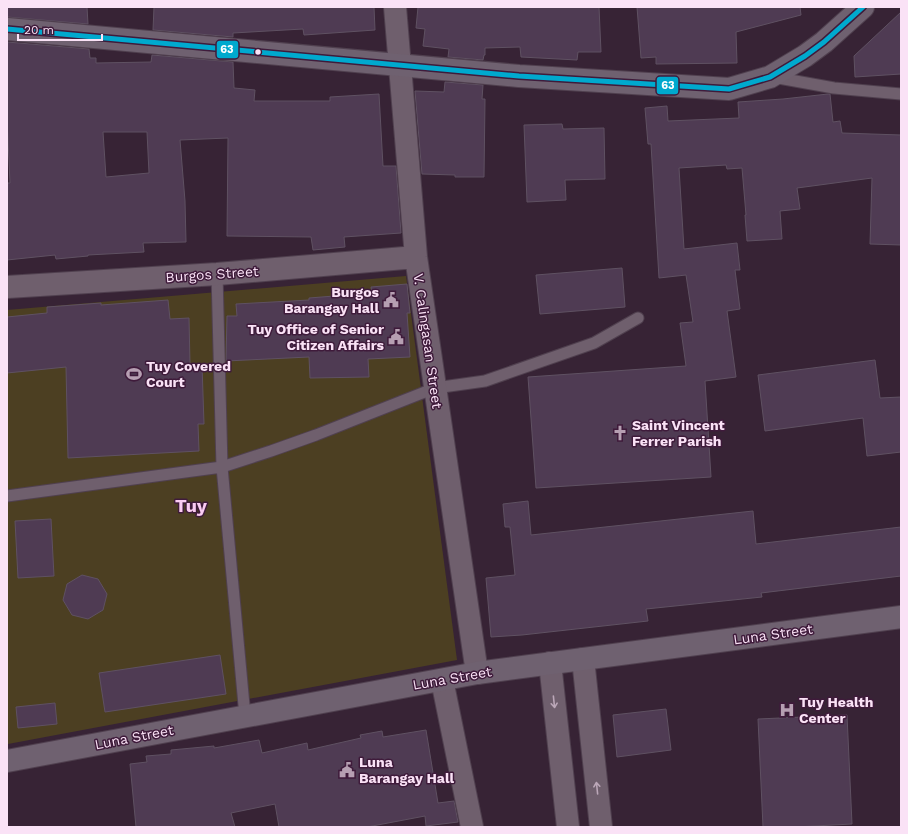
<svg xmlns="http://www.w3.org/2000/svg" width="908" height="834" viewBox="0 0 908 834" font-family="'Work Sans',sans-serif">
<rect width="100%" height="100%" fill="#372335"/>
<path fill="#4c3f22" d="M 406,276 L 457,660 L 8,744 L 7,735 L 7,310 Z"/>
<path fill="#4f3b53" stroke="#5f5162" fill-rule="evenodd" d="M 7,7 L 87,7 L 88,24 L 7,17 Z
M 154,7 L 374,7 L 375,30 L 304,35 L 303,29 L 233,33 L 233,37 L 153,30 Z
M 418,7 L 599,7 L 601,52 L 578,52 L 577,60 L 521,57 L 520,47 L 485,48 L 485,55 L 484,55 L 483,60 L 448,57 L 449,49 L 423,46 L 425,29 L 416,28 Z
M 637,7 L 800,7 L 801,15 L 736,32 L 737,63 L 656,64 L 656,57 L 641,58 Z
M 901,12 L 901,74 L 855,77 L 854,56 Z
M 7,42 L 89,49 L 90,58 L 96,58 L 96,63 L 151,62 L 152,55 L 233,62 L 234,88 L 255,90 L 254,101 L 330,101 L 330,97 L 379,94 L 383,166 L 396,166 L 401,233 L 344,237 L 345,247 L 313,250 L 311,237 L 227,236 L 228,138 L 180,140 L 185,201 L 186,242 L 143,243 L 144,252 L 88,255 L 88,256 L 56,259 L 55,255 L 7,260 L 7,183 L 10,183 L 7,118 ZM 103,132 L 147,132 L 149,173 L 106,177 Z
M 445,82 L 483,85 L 482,99 L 485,99 L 484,177 L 455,177 L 455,175 L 422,174 L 415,91 L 444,92 Z
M 828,94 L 830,94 L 833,122 L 840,121 L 842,133 L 901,135 L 901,245 L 870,244 L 872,178 L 797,188 L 800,209 L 780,211 L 782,239 L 747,241 L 745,215 L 746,215 L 742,168 L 727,169 L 726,165 L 679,168 L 684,249 L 737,243 L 740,270 L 735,270 L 740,309 L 727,311 L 736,377 L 705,381 L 711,477 L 536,488 L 528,377 L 686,366 L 680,323 L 693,322 L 686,275 L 659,278 L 651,144 L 648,144 L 645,108 L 667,106 L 668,121 L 739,118 L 738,102 L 783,99 Z
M 562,124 L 563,129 L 604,128 L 605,179 L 565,180 L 566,200 L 527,202 L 524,125 Z
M 622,268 L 625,307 L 540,314 L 536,275 Z
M 407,284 L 410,313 L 407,313 L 410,357 L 368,359 L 369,377 L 310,378 L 309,357 L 226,361 L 227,316 L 237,316 L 236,304 L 309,300 L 309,298 L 372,293 L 371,287 Z
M 168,300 L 170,319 L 189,318 L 190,365 L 202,365 L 204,424 L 198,424 L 199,451 L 68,458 L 66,367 L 7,373 L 7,317 L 47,313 L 47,307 L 101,303 L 101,305 Z
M 875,360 L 880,398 L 901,397 L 901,452 L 867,456 L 863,418 L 765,431 L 758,375 Z
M 528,501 L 531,535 L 753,511 L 756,544 L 901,527 L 901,576 L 761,593 L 762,597 L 646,609 L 648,621 L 522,635 L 491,637 L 486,578 L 515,575 L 510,527 L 505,527 L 503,504 Z
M 51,519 L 54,576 L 18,578 L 15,521 Z
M 82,575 L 98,579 L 107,594 L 103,610 L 88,619 L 72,615 L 63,600 L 67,584 Z
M 220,655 L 226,694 L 105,712 L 99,673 Z
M 55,703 L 57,724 L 18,728 L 16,707 Z
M 666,709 L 671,750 L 617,757 L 613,715 Z
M 847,715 L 852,824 L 795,827 L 763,827 L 758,719 Z
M 426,730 L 438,803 L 454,801 L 458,822 L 426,826 L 425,816 L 367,827 L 279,827 L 275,804 L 231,813 L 235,827 L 136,827 L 130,764 L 147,762 L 146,756 L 171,754 L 171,750 L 214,746 L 214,748 L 259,740 L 262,753 L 307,743 L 308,750 L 361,738 L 360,735 L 382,731 L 383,737 Z"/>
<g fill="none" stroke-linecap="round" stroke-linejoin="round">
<defs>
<path id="lane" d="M 773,77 L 834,88 L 901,94
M 217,274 L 222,467 L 245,716
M 7,496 L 222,467 L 271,451 L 316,435 L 435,388 L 485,381 L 594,343 L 638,318"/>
<path id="street" d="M 395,7 L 416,257 L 477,673
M 7,287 L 217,274 L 416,257
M 583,659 L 601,827
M 550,663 L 568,827
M 442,680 L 472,827"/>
<path id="secondary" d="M 7,29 L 519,76 L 729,89 L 770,77 L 805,56 L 824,42 L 863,7
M 7,761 L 477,673 L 901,617"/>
</defs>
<use href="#lane" stroke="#50404f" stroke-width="13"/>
<use href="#street" stroke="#50404f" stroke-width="24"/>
<use href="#secondary" stroke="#50404f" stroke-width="24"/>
<use href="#lane" stroke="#6f5f6d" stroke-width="11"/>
<use href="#street" stroke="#6f5f6d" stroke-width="22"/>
<use href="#secondary" stroke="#6f6170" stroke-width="22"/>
<defs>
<path id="bus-1" d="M 7,29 L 519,76 L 729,89 L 770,77 L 805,56 L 824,42 L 863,7"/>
</defs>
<use href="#bus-1" stroke="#3f1b3b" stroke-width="8"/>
<use href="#bus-1" stroke="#00a9ce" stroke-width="5"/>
</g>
<defs><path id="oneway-shaft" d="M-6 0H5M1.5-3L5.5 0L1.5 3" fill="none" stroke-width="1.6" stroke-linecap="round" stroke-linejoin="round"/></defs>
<g stroke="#bba7b8">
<use href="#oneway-shaft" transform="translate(554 702) rotate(84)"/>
<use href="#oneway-shaft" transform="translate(597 788) rotate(-96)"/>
</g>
<defs>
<symbol id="civic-bare" viewBox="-9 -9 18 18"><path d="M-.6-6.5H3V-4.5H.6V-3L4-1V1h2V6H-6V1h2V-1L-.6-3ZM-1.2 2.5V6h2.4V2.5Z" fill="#b69fb2" stroke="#3f1b3b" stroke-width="2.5" paint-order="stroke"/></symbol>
<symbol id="stadium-bare" viewBox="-9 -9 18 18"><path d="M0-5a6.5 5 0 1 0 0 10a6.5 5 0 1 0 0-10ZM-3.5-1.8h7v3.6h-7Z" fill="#b69fb2" stroke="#3f1b3b" stroke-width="2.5" paint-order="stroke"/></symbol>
<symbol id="church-bare" viewBox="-9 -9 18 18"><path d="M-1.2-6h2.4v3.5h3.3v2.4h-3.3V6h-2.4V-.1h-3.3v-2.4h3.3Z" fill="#b69fb2" stroke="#3f1b3b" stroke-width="2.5" paint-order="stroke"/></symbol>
<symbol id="hospital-bare" viewBox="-9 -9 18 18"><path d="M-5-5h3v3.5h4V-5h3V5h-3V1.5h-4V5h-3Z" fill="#b69fb2" stroke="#3f1b3b" stroke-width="2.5" paint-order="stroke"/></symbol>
</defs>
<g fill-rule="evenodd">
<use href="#civic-bare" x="380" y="289" width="22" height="22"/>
<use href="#civic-bare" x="385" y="326" width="22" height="22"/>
<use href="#stadium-bare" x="123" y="363" width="22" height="22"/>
<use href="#church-bare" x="609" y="422" width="22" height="22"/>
<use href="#hospital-bare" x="776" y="699" width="22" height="22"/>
<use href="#civic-bare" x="336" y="759" width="22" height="22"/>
</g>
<circle fill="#fae2f6" stroke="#3f1b3b" stroke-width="1.5" cx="258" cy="52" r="3.5"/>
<g text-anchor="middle" stroke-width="3" stroke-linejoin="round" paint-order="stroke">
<g font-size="14" fill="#fae2f6" stroke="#3f1b3b">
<text transform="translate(212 274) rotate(-4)" y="5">Burgos Street</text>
<text transform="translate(428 341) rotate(82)" y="5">V. Calingasan Street</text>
<text transform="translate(773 634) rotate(-8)" y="5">Luna Street</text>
<text transform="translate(452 678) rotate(-10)" y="5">Luna Street</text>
<text transform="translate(134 737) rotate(-11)" y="5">Luna Street</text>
</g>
<g font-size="14" font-weight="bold" fill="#fae2f6" stroke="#3f1b3b" text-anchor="start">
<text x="379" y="297" text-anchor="end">Burgos<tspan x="379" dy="16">Barangay Hall</tspan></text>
<text x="384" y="334" text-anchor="end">Tuy Office of Senior<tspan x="384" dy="16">Citizen Affairs</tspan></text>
<text x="146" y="371">Tuy Covered<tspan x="146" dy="16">Court</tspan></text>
<text x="632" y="430">Saint Vincent<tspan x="632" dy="16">Ferrer Parish</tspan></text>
<text x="799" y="707">Tuy Health<tspan x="799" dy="16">Center</tspan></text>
<text x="359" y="767">Luna<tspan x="359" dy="16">Barangay Hall</tspan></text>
</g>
<g font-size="18" font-weight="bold" fill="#facbf2" stroke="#3f1b3b">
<text x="191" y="512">Tuy</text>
</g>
</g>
<g stroke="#3f1b3b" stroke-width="1.5">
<rect x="216" y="40" width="23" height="19" rx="4" fill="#00a9ce"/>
<rect x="656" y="76" width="23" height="19" rx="4" fill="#00a9ce"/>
</g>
<g font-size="11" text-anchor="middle" font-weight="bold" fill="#fff">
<text x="227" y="53">63</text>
<text x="668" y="89">63</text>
</g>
<rect width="908" height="834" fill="none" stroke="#fae2f6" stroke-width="16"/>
<path d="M18 34v6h84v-6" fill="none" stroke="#fae2f6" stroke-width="2"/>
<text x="24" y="34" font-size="12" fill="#fae2f6" stroke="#3f1b3b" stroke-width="3" paint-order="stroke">20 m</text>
</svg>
